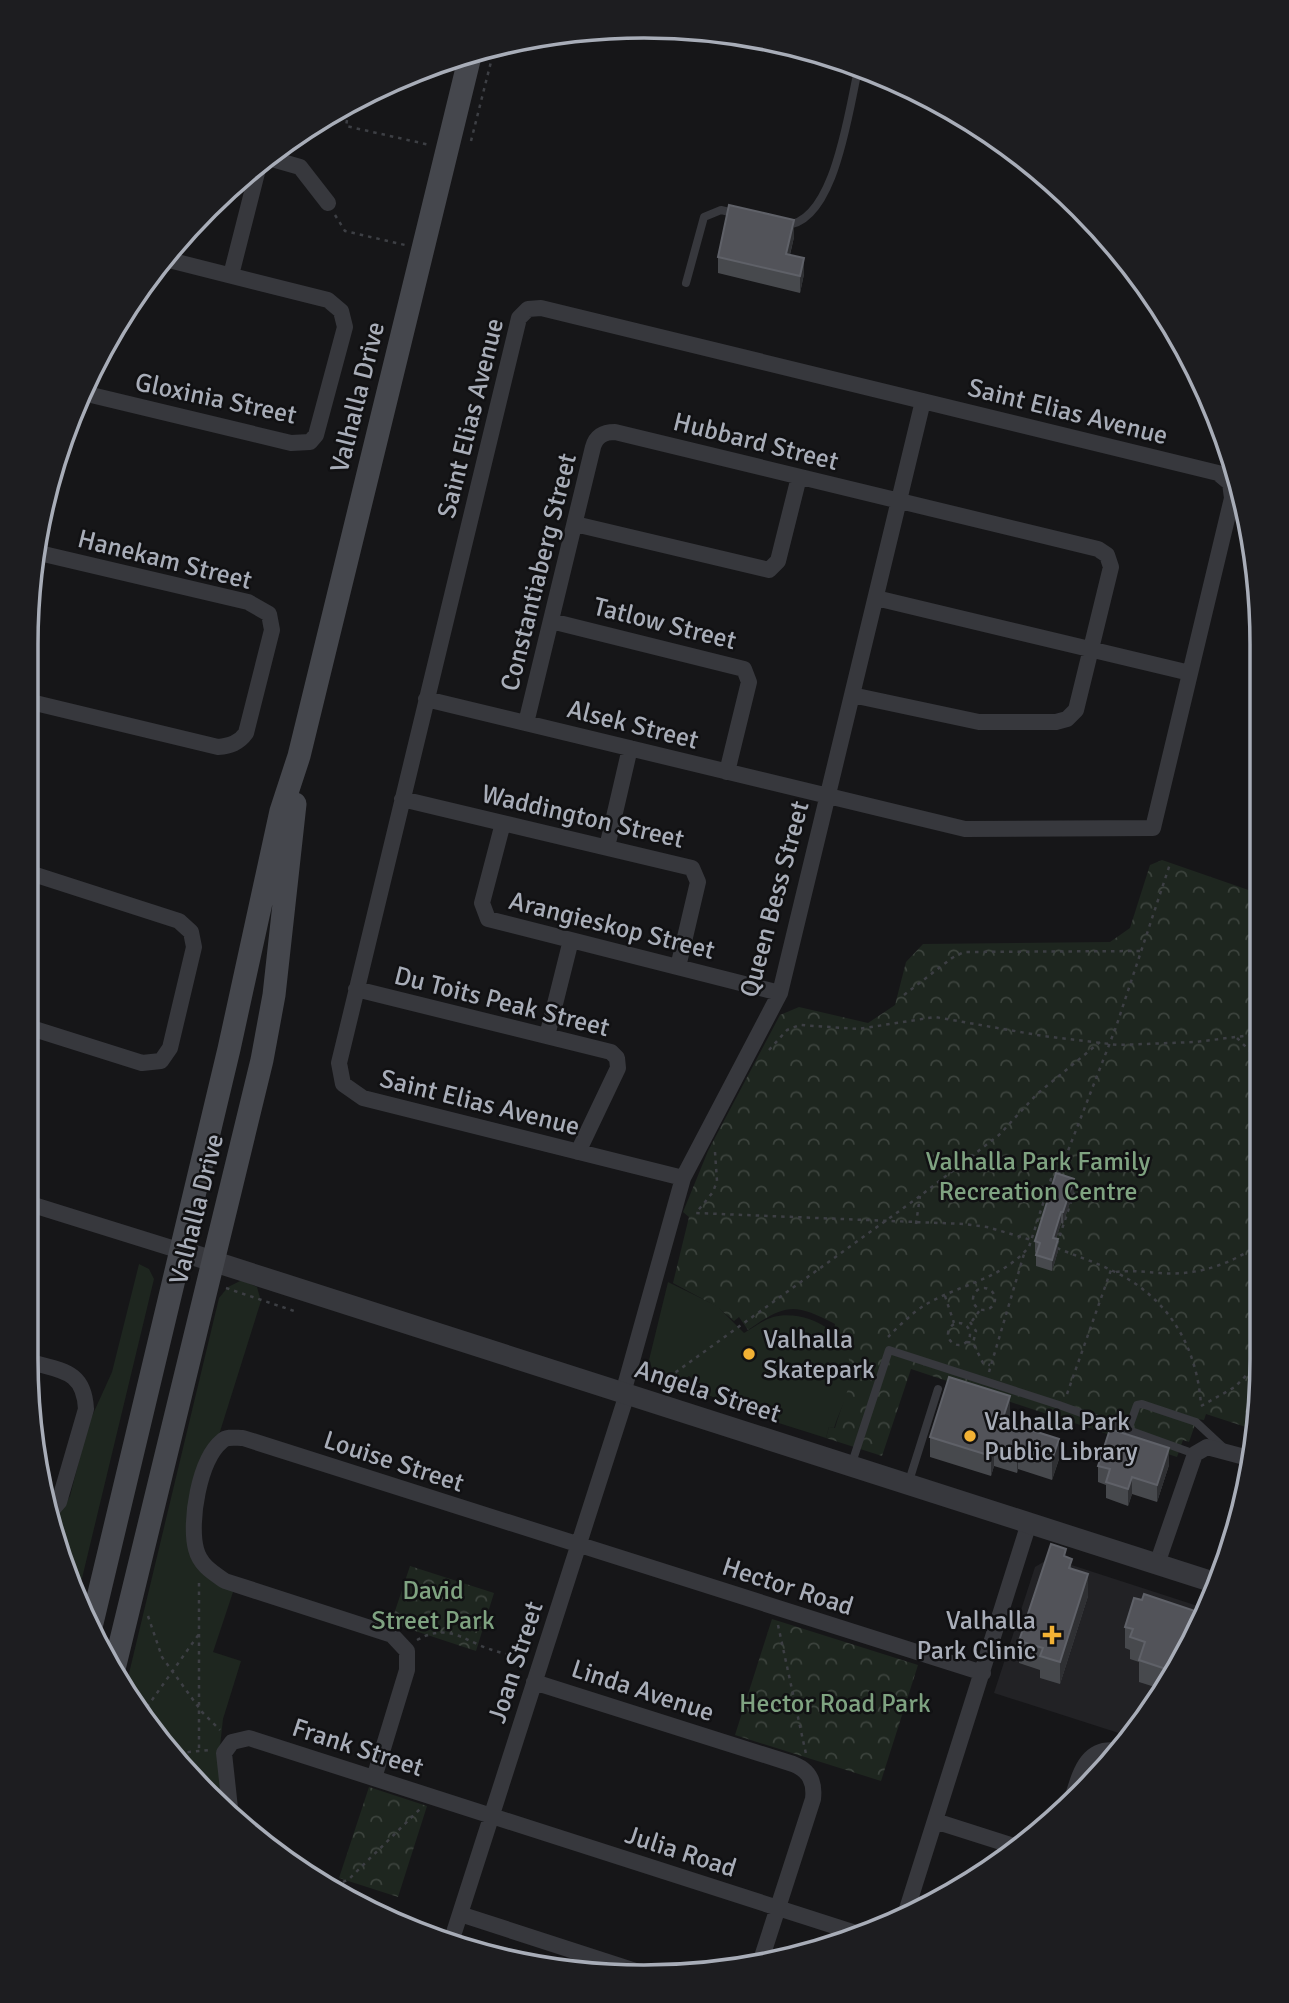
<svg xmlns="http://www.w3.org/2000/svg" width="1289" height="2003" viewBox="0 0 1289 2003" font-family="Signika,sans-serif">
<defs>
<pattern id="park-crowns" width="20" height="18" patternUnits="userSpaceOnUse" patternTransform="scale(1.75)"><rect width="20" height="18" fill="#1e261f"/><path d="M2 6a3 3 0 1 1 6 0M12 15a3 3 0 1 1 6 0" fill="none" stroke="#3c433d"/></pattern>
</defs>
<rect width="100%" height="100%" fill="#161618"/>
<path fill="#222225" d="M 1050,1558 L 1207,1609 L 1128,1736 L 994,1693 L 1035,1567 Z"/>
<path fill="#1e261f" d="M 139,1264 L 149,1269 L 154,1279 L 78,1595 L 59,1557 L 53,1523 L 70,1496 L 88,1425 L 112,1372 Z
M 242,1280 L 257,1287 L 261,1301 L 218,1438 L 191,1544 L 234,1589 L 213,1652 L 241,1661 L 223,1719 L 219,1756 L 225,1803 L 131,1702 L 125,1690 L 219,1298 L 228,1287 Z
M 668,1282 L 717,1306 L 744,1333 C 753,1328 763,1320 773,1317 C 806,1308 854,1334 852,1372 C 851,1392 840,1409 834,1428 L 829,1427 L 826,1438 L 753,1415 L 754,1411 L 710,1396 L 689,1376 L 672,1389 L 658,1385 L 649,1360 Z"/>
<path fill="url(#park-crowns)" d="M 1162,860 L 1260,894 L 1258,1431 L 1206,1414 L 1204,1420 L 1197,1419 L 1189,1442 L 1183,1440 L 1177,1457 L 911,1369 L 882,1456 L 826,1438 L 829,1427 L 835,1428 C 846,1389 864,1370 834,1331 L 835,1324 C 794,1302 785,1304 748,1330 L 739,1317 L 734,1321 L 716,1306 L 673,1283 L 689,1217 L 683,1212 L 708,1151 L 780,1015 L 799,1007 L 868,1023 L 895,1005 L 906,962 L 923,944 L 1110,942 L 1130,928 L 1150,865 Z
M 410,1566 L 494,1593 L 476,1651 L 391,1623 Z
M 772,1619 L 918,1665 L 881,1781 L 735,1735 Z
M 369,1787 L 427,1806 L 398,1897 L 339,1878 Z"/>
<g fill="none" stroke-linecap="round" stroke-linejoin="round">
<path stroke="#3d3f44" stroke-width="2.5" stroke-dasharray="3.5 5" stroke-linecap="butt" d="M 347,120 L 346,126 L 430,145
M 471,141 L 495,46
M 335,215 L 345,231 L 405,245
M 904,995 L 952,958 L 964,952 L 1142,951
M 1237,1038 L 1259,1060
M 769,1050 L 787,1030 L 800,1025 L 858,1029 L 935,1017 L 1043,1036 L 1118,1045 L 1196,1042 L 1259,1034
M 715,1152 L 717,1181 L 713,1192 L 696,1213 L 964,1224 L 987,1227 L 1038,1242
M 1059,1174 L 1116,1027 L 1170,864
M 916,1224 L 920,1196
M 1057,1244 L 1076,1187 L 1073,1186
M 1057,1248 C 1076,1256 1095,1262 1113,1271 C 1168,1297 1197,1346 1201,1405
M 1116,1272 C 1132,1270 1144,1272 1160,1273 C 1196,1276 1229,1265 1258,1245
M 226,1288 L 297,1312
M973 1299a11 11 0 1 1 22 0a11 11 0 1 1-22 0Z
M 945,1296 L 954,1323
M 972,1321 L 980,1310
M 970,1322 L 976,1331 L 973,1343
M948 1334a11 11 0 1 1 22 0a11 11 0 1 1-22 0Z
M 888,1337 C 899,1326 912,1313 925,1305 C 960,1284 1001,1280 1029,1247 L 1051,1179 L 1056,1181
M 967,1342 L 973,1343 L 983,1363 L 990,1365
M 989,1372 L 1024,1254
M 643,1378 L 661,1379 L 676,1372 L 920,1196 L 999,1135 L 1037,1094 L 1100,1042
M 1067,1394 L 1111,1270
M 1201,1406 L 1235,1387 L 1258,1363
M 199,1583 L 199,1751
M 148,1616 L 162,1657 L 202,1712 L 220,1730
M 778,1625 L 806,1754
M 417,1640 C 442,1626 456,1634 479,1645 C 493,1651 510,1655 526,1660
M 142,1714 L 199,1634
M 179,1753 L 210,1750
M 335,1885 L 348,1880 L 420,1809"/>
<path stroke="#37383d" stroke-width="8" d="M 785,225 C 836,224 849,105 859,66
M 686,283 L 704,217 L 721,210 L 738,214
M 1128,1430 L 1137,1405 L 1142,1404 L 1196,1422 L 1225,1449
M 851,1466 L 889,1350 L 1059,1405 L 1195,1454
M 909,1481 L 938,1389"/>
<path stroke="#37383d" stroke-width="16" d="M 346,106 L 350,106 L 351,103
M 265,157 L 300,167 L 328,203
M 231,275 L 260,161
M 83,393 L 291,443 L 310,442 L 316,435 L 345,327 L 341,311 L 328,300 L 165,259
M 575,524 L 769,570 L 778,561 L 799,477
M 876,598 L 1190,673
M 551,621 L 744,669 L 749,682 L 727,772
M 426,699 L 965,829 L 1153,828 L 1232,498 L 1230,483 L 1218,473 L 541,308 L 528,309 L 519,318 L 339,1063 L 343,1084 L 363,1098 L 683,1178
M 31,702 L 218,747 C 230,746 239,743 246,733 L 272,630 L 269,614 L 248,602 L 35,552
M 526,723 L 593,447 C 596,436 604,432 615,432 L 1098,549 L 1107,555 L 1111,567 L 1076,710 L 1067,719 L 1056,722 L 979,722 L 852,695
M 402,799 L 692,868 L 698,882 L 678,967
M 503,823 L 482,903 L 488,919 L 780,993
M 607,847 L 630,748
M 356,989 L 611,1052 L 617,1058 L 618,1068 L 578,1152
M 28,1027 L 142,1063 L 161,1061 L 170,1048 L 194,947 L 191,932 L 179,921 L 30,873
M 547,1036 L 571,940
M 27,1203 L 181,1251
M 27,1361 C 60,1371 84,1369 86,1409 L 59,1502 L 51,1511
M 623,1393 L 683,1178 L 780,993 L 923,401
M 1157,1564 L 1195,1454 L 1207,1447 L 1252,1459
M 534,1682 L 793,1764 C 809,1770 815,1782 813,1799 L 761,1960
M 374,1778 L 407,1670 L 407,1651 L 392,1635 L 225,1581 C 212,1572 200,1565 196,1549 C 189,1522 199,1460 222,1441 C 227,1436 236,1438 243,1438 L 983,1673
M 1072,1799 C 1080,1774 1086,1745 1119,1751
M 230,1808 L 224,1753 L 232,1742 L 249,1738 L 856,1933
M 935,1821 L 1017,1847
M 907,1909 L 1029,1523
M 460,1914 L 639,1972
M 450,1945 L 627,1394"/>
<path stroke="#37383d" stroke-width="21" d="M 181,1251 L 1219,1584"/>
<path stroke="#45474d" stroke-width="23" d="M 92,1623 L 229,1049 L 281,811 L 299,756 L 471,52
M 114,1669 L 262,1060 L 274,995 L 295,804"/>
</g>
<path fill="#47494d" d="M 794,237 L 790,255 L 804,274 L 800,293 L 718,273 L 718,257 Z
M 1074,1190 L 1063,1224 L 1061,1223 L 1056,1239 L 1058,1251 L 1052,1271 L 1036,1266 L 1036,1253 L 1035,1252 L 1035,1241 Z
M 1010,1416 L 1008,1423 L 1059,1459 L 1052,1480 L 1018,1469 L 1017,1473 L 994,1466 L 991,1476 L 930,1457 L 930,1437 Z
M 1169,1465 L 1157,1502 L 1132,1494 L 1128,1506 L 1106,1498 L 1106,1485 L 1098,1482 L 1098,1466 Z
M 1066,1557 L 1072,1569 L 1088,1596 L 1060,1684 L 1040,1678 L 1040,1670 L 1019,1663 L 1019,1641 Z
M 1142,1600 L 1204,1614 L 1158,1688 L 1139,1682 L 1139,1662 L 1130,1659 L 1130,1650 L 1125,1648 L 1125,1627 Z"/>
<path fill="#2f3033" d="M 794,220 L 794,237 L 786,270 L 786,254 Z
M 804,258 L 804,274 L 800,293 L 800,276 Z
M 1074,1179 L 1074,1190 L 1063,1224 L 1063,1212 Z
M 1061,1212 L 1061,1223 L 1053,1249 L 1053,1238 Z
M 1058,1239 L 1058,1251 L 1052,1271 L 1052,1260 Z
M 1010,1396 L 1010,1416 L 1002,1441 L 1002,1421 Z
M 1059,1439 L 1059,1459 L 1052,1480 L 1052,1460 Z
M 994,1446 L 994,1466 L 991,1476 L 991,1456 Z
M 1169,1448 L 1169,1465 L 1157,1502 L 1157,1485 Z
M 1018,1449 L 1018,1469 L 1017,1473 L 1017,1453 Z
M 1132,1477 L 1132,1494 L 1128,1506 L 1128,1489 Z
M 1088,1574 L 1088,1596 L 1060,1684 L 1060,1662 Z"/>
<path fill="#525359" stroke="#5f6168" stroke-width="2" d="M 729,205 L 794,220 L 786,254 L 804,258 L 800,276 L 718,257 Z
M 1056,1173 L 1074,1179 L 1063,1212 L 1061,1212 L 1053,1238 L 1058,1239 L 1052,1260 L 1036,1255 L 1040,1243 L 1035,1241 Z
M 949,1377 L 1010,1396 L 1002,1421 L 1059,1439 L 1052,1460 L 1018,1449 L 1017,1453 L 994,1446 L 991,1456 L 930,1437 Z
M 1110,1429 L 1169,1448 L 1157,1485 L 1132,1477 L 1128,1489 L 1106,1482 L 1110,1469 L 1098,1466 Z
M 1051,1544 L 1066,1549 L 1064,1556 L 1072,1559 L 1069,1568 L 1088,1574 L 1060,1662 L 1040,1656 L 1043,1648 L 1019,1641 Z
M 1144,1594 L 1204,1614 L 1169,1670 L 1139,1660 L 1145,1642 L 1130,1637 L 1133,1629 L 1125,1627 L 1134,1598 L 1142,1600 Z"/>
<g fill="#f2b134" stroke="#111113" stroke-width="2.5">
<circle cx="749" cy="1354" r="7"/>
<circle cx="970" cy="1436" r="7"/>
<path d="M1048.5 1624.5h7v7h7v7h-7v7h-7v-7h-7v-7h7z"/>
</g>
<g text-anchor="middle" stroke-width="5" stroke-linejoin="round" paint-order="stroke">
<g font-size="26" fill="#a8adb8" stroke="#111113">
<text transform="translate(357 397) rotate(-76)" y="9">Valhalla Drive</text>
<text transform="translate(216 398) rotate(12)" y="9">Gloxinia Street</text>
<text transform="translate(1068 411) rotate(14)" y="9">Saint Elias Avenue</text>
<text transform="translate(470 418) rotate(-76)" y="9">Saint Elias Avenue</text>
<text transform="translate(756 441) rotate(14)" y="9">Hubbard Street</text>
<text transform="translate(165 559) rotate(14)" y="9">Hanekam Street</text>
<text transform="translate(538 572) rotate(-76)" y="9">Constantiaberg Street</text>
<text transform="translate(665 623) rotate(14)" y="9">Tatlow Street</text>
<text transform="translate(633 724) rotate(14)" y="9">Alsek Street</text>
<text transform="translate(583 816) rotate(13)" y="9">Waddington Street</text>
<text transform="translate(774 899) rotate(-75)" y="9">Queen Bess Street</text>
<text transform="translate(612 925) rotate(14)" y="9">Arangieskop Street</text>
<text transform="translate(502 1001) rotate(14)" y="9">Du Toits Peak Street</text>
<text transform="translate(480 1102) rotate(14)" y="9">Saint Elias Avenue</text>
<text transform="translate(196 1209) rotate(-76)" y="9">Valhalla Drive</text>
<text transform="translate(708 1391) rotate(18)" y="9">Angela Street</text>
<text transform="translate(394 1461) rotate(18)" y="9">Louise Street</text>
<text transform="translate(788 1586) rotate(18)" y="9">Hector Road</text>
<text transform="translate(515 1662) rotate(-72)" y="9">Joan Street</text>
<text transform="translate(643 1690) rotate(18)" y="9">Linda Avenue</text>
<text transform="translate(358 1747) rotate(18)" y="9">Frank Street</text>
<text transform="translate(681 1851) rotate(18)" y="9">Julia Road</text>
</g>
<g font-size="26" fill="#7fa381" stroke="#111113">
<text x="1038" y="1170">Valhalla Park Family<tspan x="1038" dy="30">Recreation Centre</tspan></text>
<text x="433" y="1599">David<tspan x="433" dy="30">Street Park</tspan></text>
<text x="835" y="1712">Hector Road Park</text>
</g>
<g font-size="26" fill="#a8adb8" stroke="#111113" text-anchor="start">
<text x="763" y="1348">Valhalla<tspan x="763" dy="30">Skatepark</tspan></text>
<text x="984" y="1430">Valhalla Park<tspan x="984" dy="30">Public Library</tspan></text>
<text x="1036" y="1629" text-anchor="end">Valhalla<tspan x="1036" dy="30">Park Clinic</tspan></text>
</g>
</g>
<path d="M0 0H1289V2003H0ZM644 38H644A606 606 0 0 1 1250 644V1359A606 606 0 0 1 644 1965H644A606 606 0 0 1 38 1359V644A606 606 0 0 1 644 38Z" fill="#1d1d20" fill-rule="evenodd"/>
<path fill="none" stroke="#a8adb8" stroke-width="3.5" d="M644 38H644A606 606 0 0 1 1250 644V1359A606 606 0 0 1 644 1965H644A606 606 0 0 1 38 1359V644A606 606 0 0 1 644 38Z"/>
</svg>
